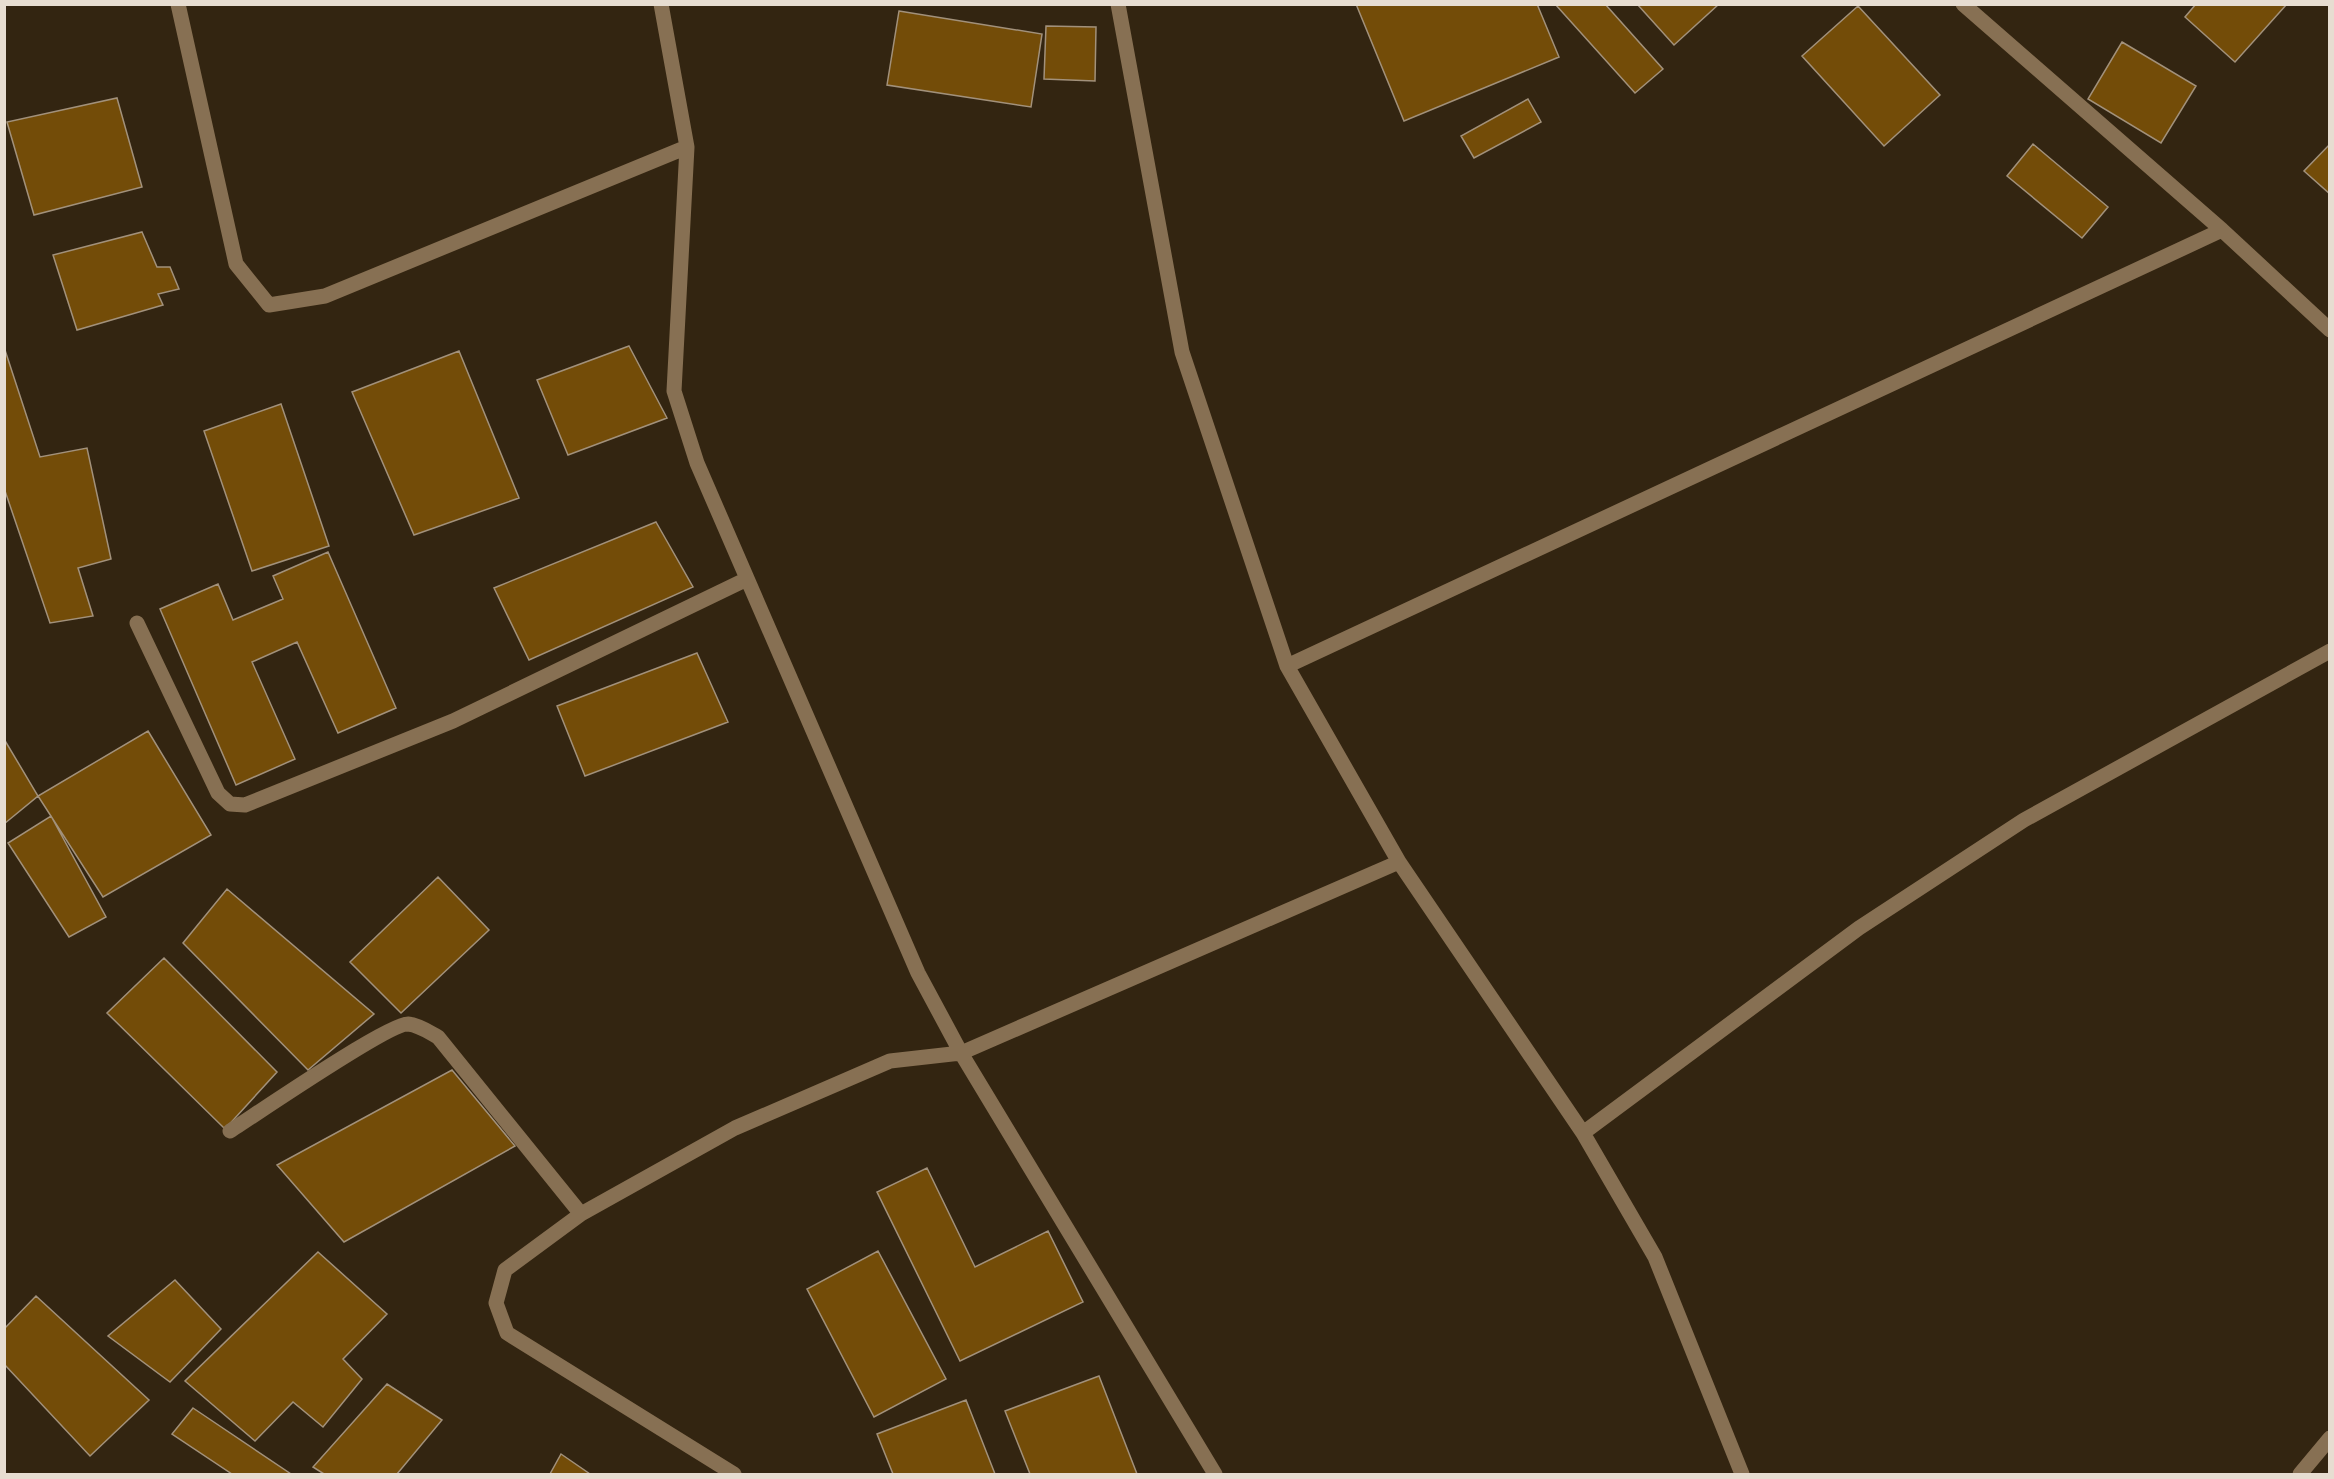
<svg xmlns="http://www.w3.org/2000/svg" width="2334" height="1479" viewBox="0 0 2334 1479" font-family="'PT Sans Narrow',sans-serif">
<rect width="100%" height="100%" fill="#332511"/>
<path fill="#734c08" stroke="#a2917b" stroke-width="1.5" d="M 1356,4 L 1537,4 L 1559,57 L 1404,121 Z
M 1555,4 L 1605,4 L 1663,69 L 1635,93 Z
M 1637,4 L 1719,4 L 1674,45 Z
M 2196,4 L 2287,4 L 2235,62 L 2185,17 Z
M 1858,6 L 1940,95 L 1884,146 L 1802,56 Z
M 899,11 L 1042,34 L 1031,107 L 887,85 Z
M 1046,26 L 1096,27 L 1095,81 L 1044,79 Z
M 2122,42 L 2196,86 L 2161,143 L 2088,99 Z
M 117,98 L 142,187 L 34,215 L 7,122 Z
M 1528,99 L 1541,122 L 1474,158 L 1461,136 Z
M 2033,144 L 2108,207 L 2082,238 L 2007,176 Z
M 2330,144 L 2330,194 L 2304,171 Z
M 142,232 L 157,267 L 170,267 L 179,289 L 158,294 L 163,305 L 77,330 L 53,255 Z
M 629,346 L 667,418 L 568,455 L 537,380 Z
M 4,347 L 40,457 L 87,448 L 111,559 L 78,568 L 93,616 L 50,623 L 4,488 Z
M 459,351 L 519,498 L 414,535 L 352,392 Z
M 281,404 L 329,546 L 252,571 L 204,431 Z
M 656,522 L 693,587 L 529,660 L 494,588 Z
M 328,552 L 396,708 L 338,733 L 297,642 L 252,662 L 295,759 L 236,785 L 160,609 L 218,584 L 233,620 L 283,599 L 273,576 Z
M 697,653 L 728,722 L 585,776 L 557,706 Z
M 148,731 L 211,835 L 103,897 L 38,796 Z
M 4,739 L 38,796 L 4,824 Z
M 51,816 L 106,917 L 69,937 L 8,843 Z
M 438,877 L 489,930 L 401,1013 L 350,962 Z
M 227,889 L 374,1014 L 308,1070 L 183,943 Z
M 164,958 L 277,1072 L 225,1129 L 107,1013 Z
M 452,1070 L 515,1146 L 344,1242 L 277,1165 Z
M 927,1168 L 975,1267 L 1048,1231 L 1083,1302 L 960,1361 L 877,1192 Z
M 878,1251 L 946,1379 L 874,1417 L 807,1289 Z
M 318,1252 L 387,1314 L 343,1359 L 362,1379 L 323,1427 L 293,1402 L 255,1441 L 185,1381 Z
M 175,1280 L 221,1329 L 170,1382 L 108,1336 Z
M 36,1296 L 149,1400 L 90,1456 L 4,1364 L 4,1329 Z
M 1099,1376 L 1137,1474 L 1030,1474 L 1005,1411 Z
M 387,1384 L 442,1420 L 397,1474 L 324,1474 L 313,1467 Z
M 966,1400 L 995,1474 L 893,1474 L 877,1434 Z
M 193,1408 L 291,1474 L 232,1474 L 172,1434 Z
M 561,1454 L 590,1474 L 550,1474 Z"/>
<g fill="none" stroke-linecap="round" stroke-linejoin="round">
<path stroke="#877053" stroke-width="15" d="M 178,4 L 236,264 L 269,305 L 325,296 L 687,147
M 661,4 L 687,147 L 674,391 L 697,463 L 918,973 L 961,1053 L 1215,1474
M 1118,4 L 1182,352 L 1287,666 L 1399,862 L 1583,1133 L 1655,1257 L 1742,1474
M 1963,4 L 2222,230 L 2330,330
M 137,623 L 218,793 L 230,804 L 245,805 L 453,721 L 747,579
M 1287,666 L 2222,230
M 230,1131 C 255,1115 389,1023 408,1024 C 419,1025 429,1032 438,1037 L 581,1214
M 1583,1133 L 1859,928 L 2024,820 L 2330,651
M 734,1474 L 507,1333 L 496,1303 L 505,1270 L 581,1214 L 735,1128 L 890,1061 L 961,1053 L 1399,862
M 2300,1474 L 2330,1438"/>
</g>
<rect width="2334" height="1479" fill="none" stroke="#e7ddd1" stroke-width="12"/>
</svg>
